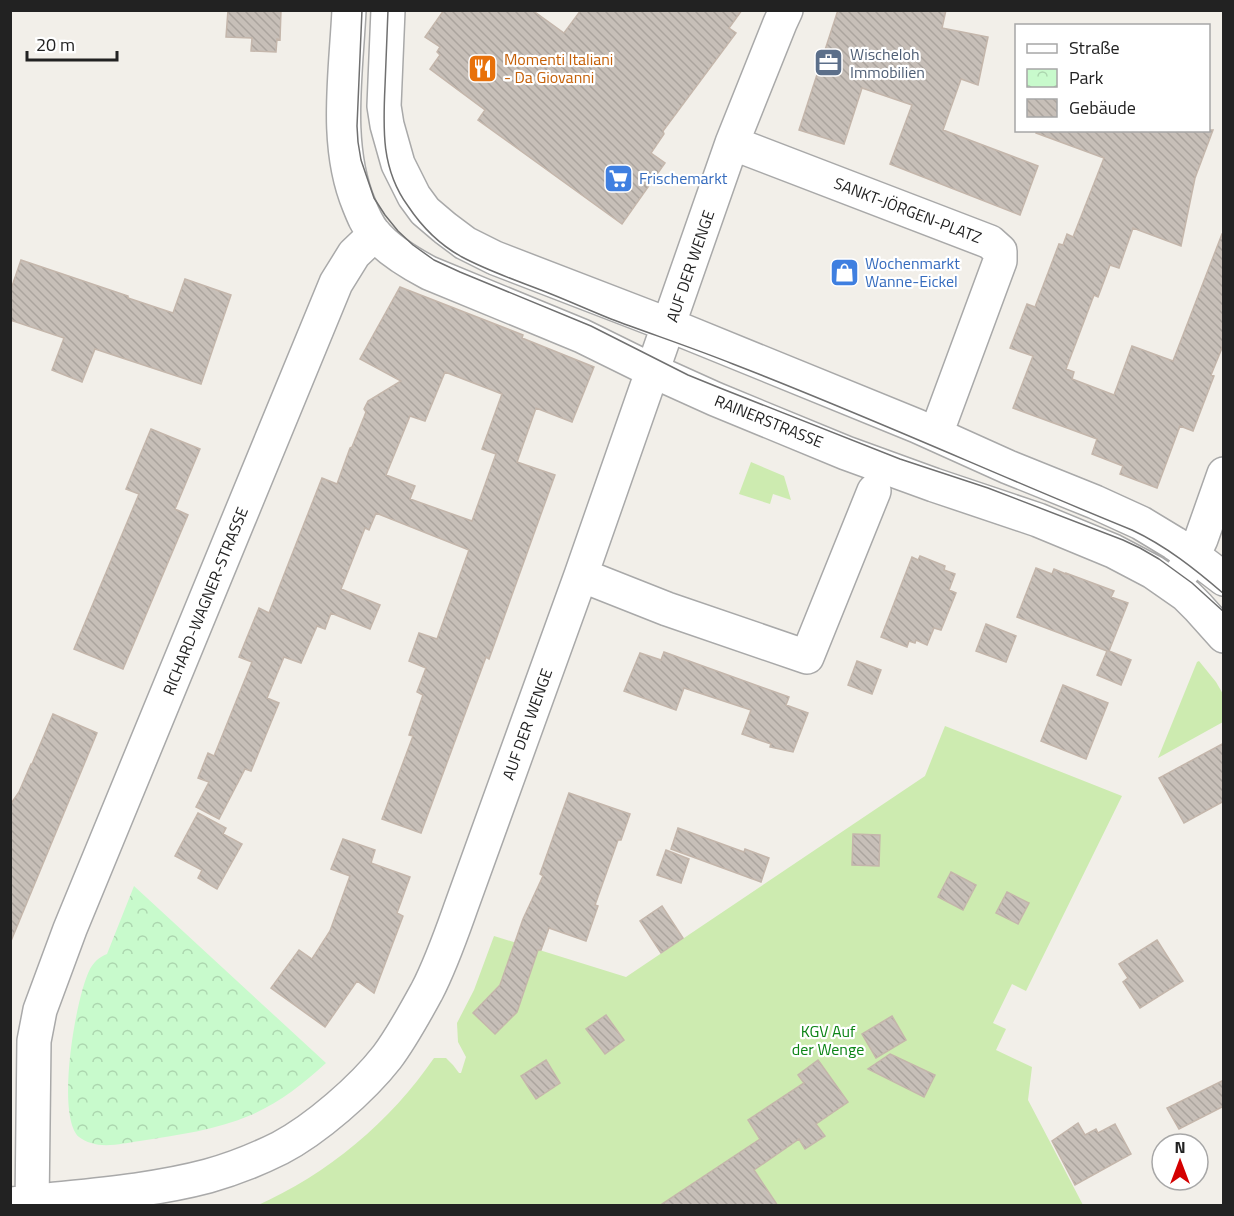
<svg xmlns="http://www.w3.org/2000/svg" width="1234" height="1216" viewBox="0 0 1234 1216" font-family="'Titillium Web',sans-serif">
<defs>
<pattern id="park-crowns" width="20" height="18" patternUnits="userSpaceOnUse" patternTransform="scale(1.5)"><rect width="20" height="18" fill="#c8facc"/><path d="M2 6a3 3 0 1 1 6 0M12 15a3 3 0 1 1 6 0" fill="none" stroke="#acd6af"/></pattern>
<pattern id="building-back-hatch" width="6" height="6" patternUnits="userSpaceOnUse" patternTransform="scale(1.5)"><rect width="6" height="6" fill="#c7bfb8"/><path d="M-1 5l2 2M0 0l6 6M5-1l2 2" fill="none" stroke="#aba49e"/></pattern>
</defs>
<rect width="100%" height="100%" fill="#f2efe9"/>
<path fill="#cdebb0" d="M 751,462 L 784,476 L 791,500 L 773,494 L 770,504 L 739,494 Z
M 1199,661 L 1216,682 L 1223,694 L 1223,722 L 1158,758 L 1197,662 Z
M 945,726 L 1122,796 L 1026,991 L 1012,984 L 993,1023 L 1006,1029 L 996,1050 L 1032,1067 L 1028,1100 L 1083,1205 L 256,1206 C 328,1174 390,1122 434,1058 L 446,1058 L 453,1065 L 459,1073 L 461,1073 L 466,1057 L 458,1042 L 457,1023 L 474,990 L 494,936 L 626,977 L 925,776 Z"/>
<path fill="url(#park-crowns)" d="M 134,886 L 326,1063 C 303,1084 279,1103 251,1115 C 216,1130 178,1135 140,1141 C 125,1143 106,1148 91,1143 C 87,1142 82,1139 79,1137 C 55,1116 76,995 90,969 C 94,962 99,957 107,954 Z"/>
<path fill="url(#building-back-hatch)" stroke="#c4b6ab" stroke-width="1.5" fill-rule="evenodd" d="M 228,10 L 281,10 L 280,40 L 277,39 L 276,52 L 251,51 L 252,38 L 226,37 Z
M 444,10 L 532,10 L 564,33 L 581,10 L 742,10 L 729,28 L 736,33 L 663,131 L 664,134 L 651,153 L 665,163 L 622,224 L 478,120 L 485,110 L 430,69 L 440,55 L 437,52 L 440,47 L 425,37 Z
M 838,10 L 946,10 L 942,28 L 988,37 L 978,85 L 961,79 L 943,130 L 1038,166 L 1020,215 L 890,164 L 912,105 L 862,88 L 844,144 L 799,130 Z
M 1037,130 L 1213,130 L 1195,178 L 1181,246 L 1133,228 L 1119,268 L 1110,265 L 1098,297 L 1094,295 L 1066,369 L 1074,372 L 1072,379 L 1114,395 L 1132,346 L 1173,361 L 1222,234 L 1224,235 L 1224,343 L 1211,375 L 1214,376 L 1193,431 L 1180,426 L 1157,488 L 1120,474 L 1123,466 L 1092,454 L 1097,439 L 1013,408 L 1033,356 L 1010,348 L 1027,304 L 1035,307 L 1059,244 L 1063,245 L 1067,234 L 1073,237 L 1104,158 L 1036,133 Z
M 21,260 L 128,296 L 128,298 L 173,313 L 185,279 L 231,295 L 201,384 L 95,349 L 82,382 L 52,370 L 64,338 L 10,320 L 10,292 Z
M 400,287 L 523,335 L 522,338 L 594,367 L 572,422 L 536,408 L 517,462 L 555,475 L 489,659 L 486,657 L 421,833 L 382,819 L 413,736 L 409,735 L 423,695 L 417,692 L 426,668 L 409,661 L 419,633 L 437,639 L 469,550 L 376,513 L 369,530 L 365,528 L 341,589 L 380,605 L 370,629 L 331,613 L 325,629 L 317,626 L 301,663 L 284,657 L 267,698 L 279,703 L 251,771 L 245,769 L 219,819 L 196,807 L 209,782 L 198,778 L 208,753 L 214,756 L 252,662 L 239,657 L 259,608 L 269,613 L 322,478 L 337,484 L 350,448 L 352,447 L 366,412 L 364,409 L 368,401 L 401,381 L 360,359 ZM 445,372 L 502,394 L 482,449 L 496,454 L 472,521 L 410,499 L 415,486 L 386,475 L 410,416 L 425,421 Z
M 151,429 L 200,449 L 175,509 L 188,515 L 123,669 L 74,649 L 139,494 L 126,489 Z
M 920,556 L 945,566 L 944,570 L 955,574 L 949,590 L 956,593 L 941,630 L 934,628 L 927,645 L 916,640 L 915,643 L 909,641 L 907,647 L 881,637 L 912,557 L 918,560 Z
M 1036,568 L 1052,574 L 1054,569 L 1066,574 L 1066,573 L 1114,591 L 1111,597 L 1128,603 L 1109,651 L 1131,660 L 1121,685 L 1097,675 L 1107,651 L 1017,617 Z
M 986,624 L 1016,636 L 1006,662 L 976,651 Z
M 664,652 L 789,697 L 786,705 L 808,713 L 793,752 L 770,747 L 771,744 L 742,734 L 751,710 L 684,688 L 676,710 L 624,691 L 640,653 L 661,660 Z
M 857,661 L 881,670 L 872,694 L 848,685 Z
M 1063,685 L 1108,703 L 1086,759 L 1041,741 Z
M 53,714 L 97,733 L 11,941 L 10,805 L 19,792 L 31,764 L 32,764 Z
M 1224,743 L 1224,801 L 1184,823 L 1159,778 Z
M 569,793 L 630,814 L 621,840 L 618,840 L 595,905 L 598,906 L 586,941 L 549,928 L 541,950 L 538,950 L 517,1012 L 495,1034 L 473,1013 L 500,985 L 523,919 L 543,876 L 540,874 Z
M 198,813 L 226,828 L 223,834 L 242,844 L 217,889 L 198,878 L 202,870 L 175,856 Z
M 678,828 L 744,852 L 745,849 L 769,858 L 761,882 L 671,849 Z
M 853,834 L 880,835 L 879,866 L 852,865 Z
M 343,839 L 375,850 L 371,863 L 410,877 L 397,913 L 403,916 L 374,993 L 357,981 L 325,1027 L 271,988 L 299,950 L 312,959 L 330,931 L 350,876 L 331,869 Z
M 666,850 L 689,859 L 681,883 L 657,875 Z
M 951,872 L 976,885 L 963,910 L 938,897 Z
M 1007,892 L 1029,903 L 1018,924 L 996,913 Z
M 662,906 L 683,938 L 661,953 L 640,921 Z
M 1157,940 L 1183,981 L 1140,1008 L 1123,982 L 1128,978 L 1119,964 Z
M 606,1015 L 624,1040 L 605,1054 L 586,1029 Z
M 892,1016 L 906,1040 L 876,1058 L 862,1034 Z
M 890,1054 L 935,1075 L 924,1097 L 868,1069 Z
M 546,1060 L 560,1083 L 536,1099 L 521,1076 Z
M 818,1060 L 848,1102 L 816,1124 L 825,1136 L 805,1149 L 799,1139 L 754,1170 L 778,1206 L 659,1206 L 760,1139 L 748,1120 L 804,1083 L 798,1075 Z
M 1224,1080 L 1224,1106 L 1179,1129 L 1167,1108 Z
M 1078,1123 L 1085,1135 L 1096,1129 L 1098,1133 L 1115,1124 L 1131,1154 L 1075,1185 L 1052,1141 Z"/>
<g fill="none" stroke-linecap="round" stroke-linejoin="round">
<defs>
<path id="minor" d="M 349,10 C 346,74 334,145 359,205 C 363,215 367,225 374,233 C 388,250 410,263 429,273 L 582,336 L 653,371 L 715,399 L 846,453 L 934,485 L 1038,520 L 1113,551 L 1153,572 L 1186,595 L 1198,607 L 1224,636
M 388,10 L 384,106 L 387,125 L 398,164 L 414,196 L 425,211 L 445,228 L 465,243 L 495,258 L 669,325 L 917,426 L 1008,467 L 1095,502 L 1141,523 L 1174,543 L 1199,560 L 1224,579
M 732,143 L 990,242 L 1000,251 L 1000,261 L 936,434
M 1181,574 L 1193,556 L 1201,539 L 1224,474
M 581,575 L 667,609 L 807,657 L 874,491
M 10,1204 C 76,1196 144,1193 208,1176 C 233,1169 258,1159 280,1148 C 316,1129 362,1089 387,1057 C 402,1037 415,1013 427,991 C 441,964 451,935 461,907 L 581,575 L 732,143 L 780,23 L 786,10
M 32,1206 L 34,1041 L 40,1010 L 70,929 L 336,283 L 354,254 L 375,234"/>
</defs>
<use href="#minor" stroke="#a9a9a9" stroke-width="36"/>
<use href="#minor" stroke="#fff" stroke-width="33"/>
<path stroke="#707070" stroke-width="1.5" d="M 362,10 L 357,126 L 358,142 L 361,160 L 374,198 L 385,215 L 398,231 L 413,245 L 434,260 L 460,272 L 591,326 L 688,375 L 720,388 L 900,459 L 988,488 L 1123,540 L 1140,548 L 1159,559 L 1192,583 L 1224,612
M 388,10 C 387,36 386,61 385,86 C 383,129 381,169 408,206 C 422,227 440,245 462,257 C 490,272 521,282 551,294 C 571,302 591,311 611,319 C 651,334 693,348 733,364 C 868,416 999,476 1132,530 C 1166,546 1195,569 1224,594"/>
</g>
<defs>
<symbol id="office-square" viewBox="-11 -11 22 22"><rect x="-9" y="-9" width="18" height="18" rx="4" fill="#5c6f8a" stroke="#fff"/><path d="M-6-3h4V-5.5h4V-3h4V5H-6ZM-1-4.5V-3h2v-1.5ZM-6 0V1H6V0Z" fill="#fff"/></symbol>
<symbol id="restaurant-square" viewBox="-11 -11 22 22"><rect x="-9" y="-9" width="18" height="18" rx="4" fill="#e8710a" stroke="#fff"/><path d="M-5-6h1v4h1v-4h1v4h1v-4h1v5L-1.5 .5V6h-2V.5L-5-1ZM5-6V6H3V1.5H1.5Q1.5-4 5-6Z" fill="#fff"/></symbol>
<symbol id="supermarket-square" viewBox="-11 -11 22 22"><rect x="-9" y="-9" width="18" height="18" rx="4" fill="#3f7fe0" stroke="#fff"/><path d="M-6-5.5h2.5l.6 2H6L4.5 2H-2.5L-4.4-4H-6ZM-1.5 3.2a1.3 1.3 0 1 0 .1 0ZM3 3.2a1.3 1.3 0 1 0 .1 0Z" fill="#fff"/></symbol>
<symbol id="shop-square" viewBox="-11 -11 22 22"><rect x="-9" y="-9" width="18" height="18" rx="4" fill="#3f7fe0" stroke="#fff"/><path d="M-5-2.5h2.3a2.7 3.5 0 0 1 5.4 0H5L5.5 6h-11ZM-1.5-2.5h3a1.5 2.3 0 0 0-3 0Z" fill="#fff"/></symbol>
</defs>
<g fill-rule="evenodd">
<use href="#office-square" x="812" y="46" width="33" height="33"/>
<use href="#restaurant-square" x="466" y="52" width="33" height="33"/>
<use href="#supermarket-square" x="602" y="162" width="33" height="33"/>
<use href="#shop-square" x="828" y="256" width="33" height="33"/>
</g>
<g text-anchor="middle" stroke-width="4.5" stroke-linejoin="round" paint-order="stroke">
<g font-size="16" fill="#4e5e75" stroke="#fff" text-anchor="start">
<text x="850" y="60">Wischeloh<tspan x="850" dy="18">Immobilien</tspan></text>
</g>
<g font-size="16" fill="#c56008" stroke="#fff" text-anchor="start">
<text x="504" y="65">Momenti Italiani<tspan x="504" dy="18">- Da Giovanni</tspan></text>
</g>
<g font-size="16" fill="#366cbe" stroke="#fff" text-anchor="start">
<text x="639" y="184">Frischemarkt</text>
<text x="865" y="269">Wochenmarkt<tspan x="865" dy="18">Wanne-Eickel</tspan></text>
</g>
<g font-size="16" fill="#222" stroke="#fff">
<text transform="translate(908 210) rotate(21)" y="6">SANKT-JÖRGEN-PLATZ</text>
<text transform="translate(690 266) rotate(-71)" y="6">AUF DER WENGE</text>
<text transform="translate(769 421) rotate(22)" y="6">RAINERSTRASSE</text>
<text transform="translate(205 601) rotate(-68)" y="6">RICHARD-WAGNER-STRASSE</text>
<text transform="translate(527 724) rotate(-70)" y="6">AUF DER WENGE</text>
</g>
<g font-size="16" fill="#0c8416" stroke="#fff">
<text x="828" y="1037">KGV Auf<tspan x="828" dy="18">der Wenge</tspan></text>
</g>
</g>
<rect width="1234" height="1216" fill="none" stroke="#222222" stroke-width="24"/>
<rect x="1015" y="24" width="195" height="108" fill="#ffffff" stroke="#a7a7a7" stroke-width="1.5"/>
<rect x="1027" y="44" width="30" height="9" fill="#ffffff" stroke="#a7a7a7" stroke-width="1.5"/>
<text x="1069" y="54" font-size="18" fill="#222222">Straße</text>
<rect x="1027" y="69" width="30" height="18" fill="url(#park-crowns)" stroke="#a7a7a7" stroke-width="1.5"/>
<text x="1069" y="84" font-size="18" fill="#222222">Park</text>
<rect x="1027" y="99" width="30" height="18" fill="url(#building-back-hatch)" stroke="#a7a7a7" stroke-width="1.5"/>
<text x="1069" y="114" font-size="18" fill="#222222">Gebäude</text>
<g transform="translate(1180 1162)"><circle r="28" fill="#ffffff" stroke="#a7a7a7" stroke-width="1.5"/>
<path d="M0-4.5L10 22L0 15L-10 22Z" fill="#d40000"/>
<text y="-9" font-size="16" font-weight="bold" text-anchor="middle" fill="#222222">N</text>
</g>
<path d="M27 51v9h90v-9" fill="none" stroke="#222222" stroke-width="3"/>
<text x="36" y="51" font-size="18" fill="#222222" stroke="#ffffff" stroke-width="4.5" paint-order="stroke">20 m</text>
</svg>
